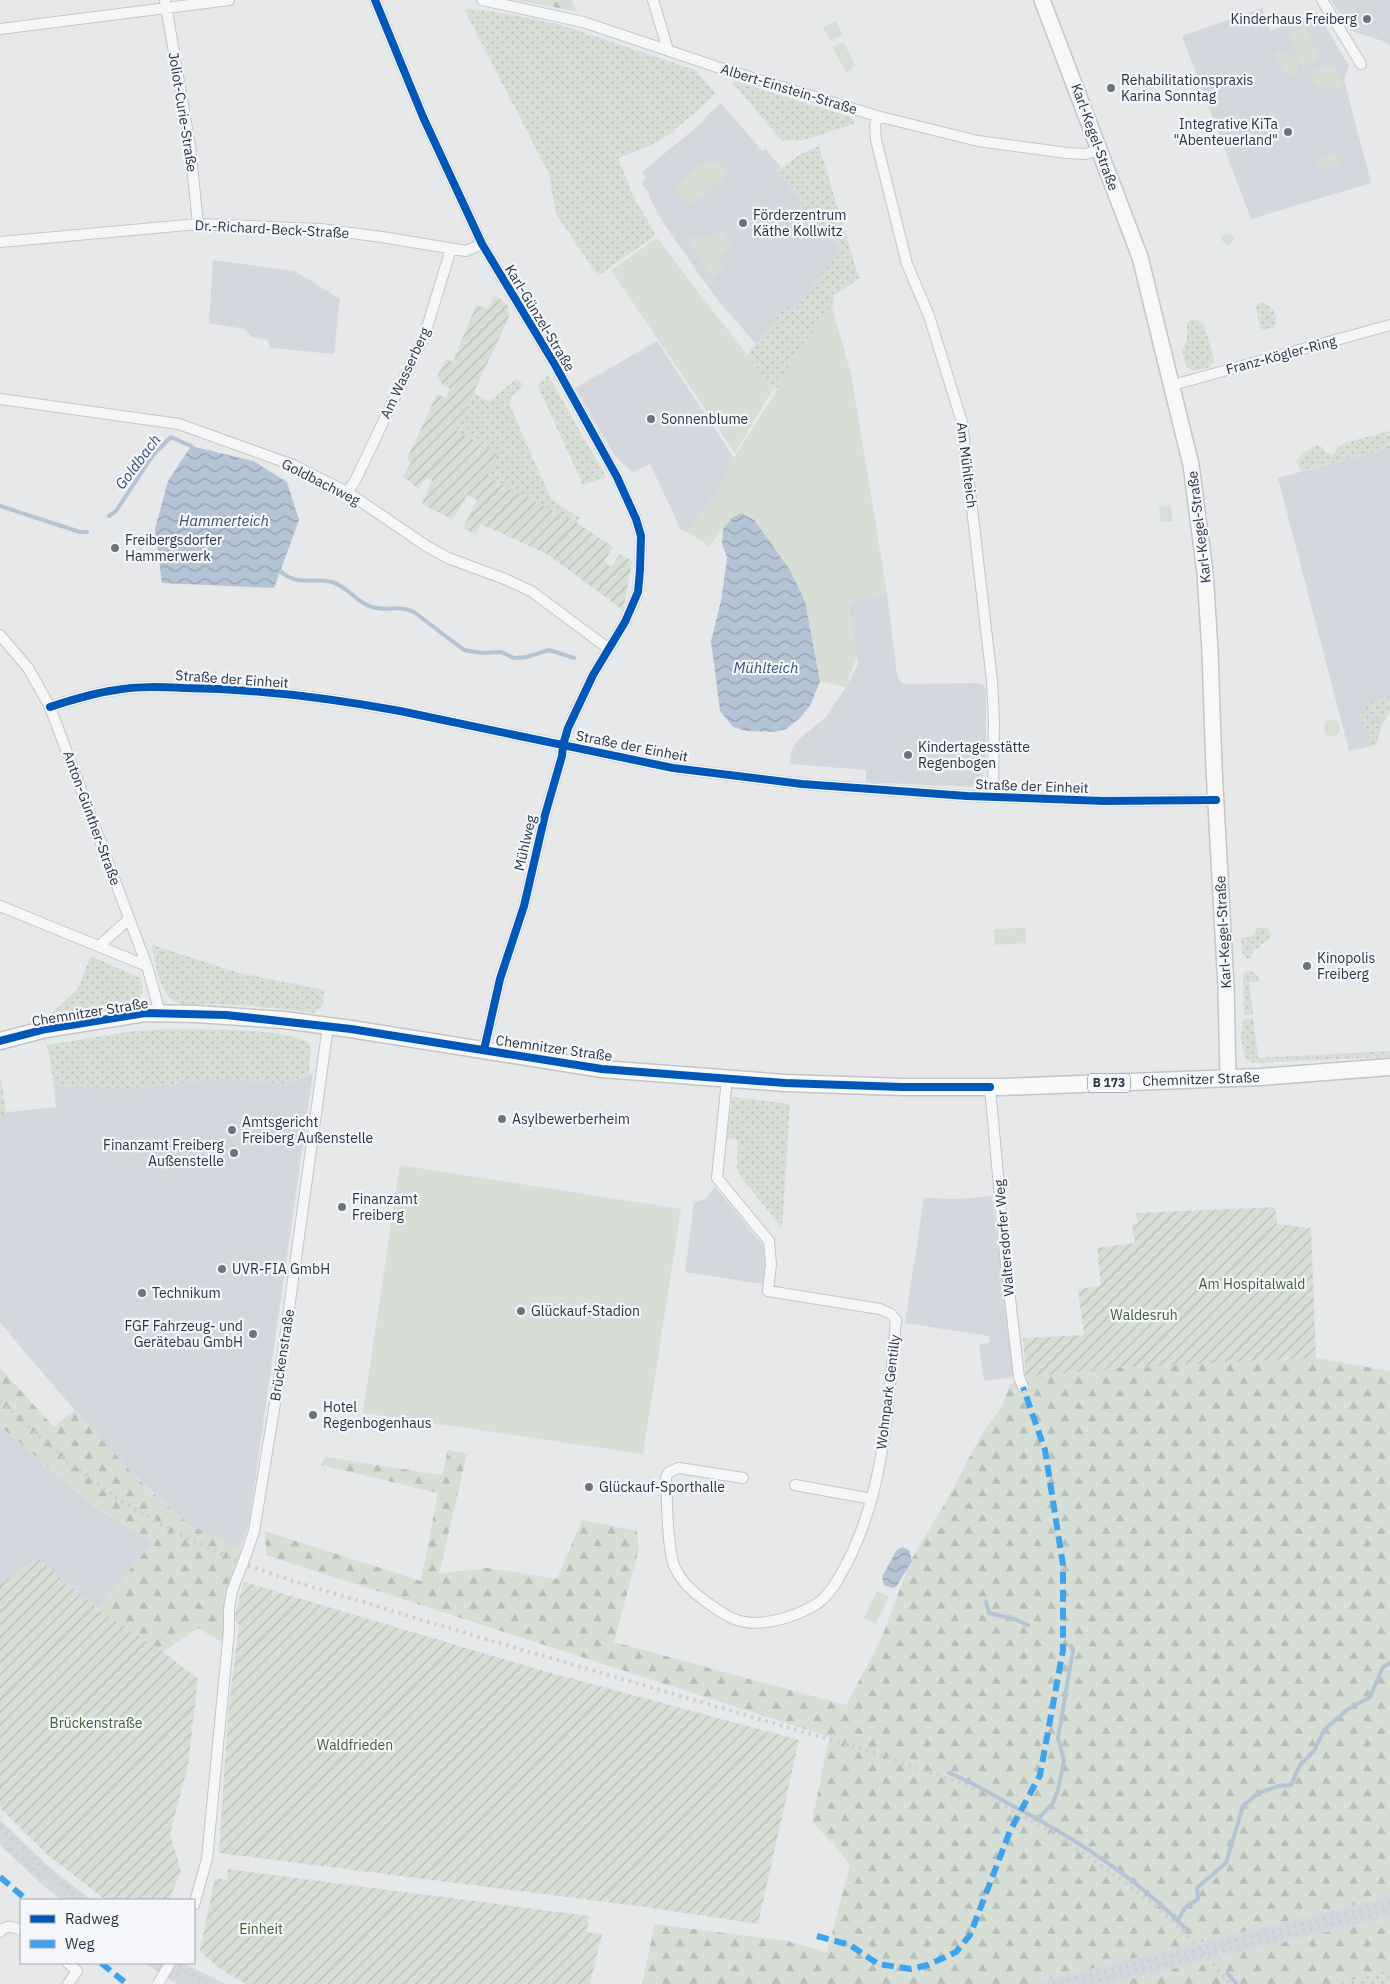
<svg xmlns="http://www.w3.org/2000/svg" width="1390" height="1984" viewBox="0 0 1390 1984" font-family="'IBM Plex Sans',sans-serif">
<defs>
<pattern id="grass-dots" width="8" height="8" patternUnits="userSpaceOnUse" patternTransform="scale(1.25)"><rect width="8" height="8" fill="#d6ded6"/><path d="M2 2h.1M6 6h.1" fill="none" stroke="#b8bfb9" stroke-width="1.8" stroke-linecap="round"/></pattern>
<pattern id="forest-firs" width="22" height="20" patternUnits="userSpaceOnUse" patternTransform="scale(1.25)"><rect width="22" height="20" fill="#d6ded6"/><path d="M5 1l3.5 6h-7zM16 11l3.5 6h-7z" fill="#b8bfb9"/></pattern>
<pattern id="garden-furrows" width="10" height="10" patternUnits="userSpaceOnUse" patternTransform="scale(1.25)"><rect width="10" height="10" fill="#d6ded6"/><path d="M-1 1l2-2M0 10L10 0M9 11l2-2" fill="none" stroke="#b8bfb9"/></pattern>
<pattern id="water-waves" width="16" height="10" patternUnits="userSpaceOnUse" patternTransform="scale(1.25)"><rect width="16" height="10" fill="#b4c4d5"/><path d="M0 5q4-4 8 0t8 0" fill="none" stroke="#93a0af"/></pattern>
</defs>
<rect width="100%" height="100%" fill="#e6e8ea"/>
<path fill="#d4d7dd" d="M 1331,0 L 1390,0 L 1390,46 L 1383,41 L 1351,31 Z
M 1262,8 L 1271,31 L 1317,12 L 1349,66 L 1344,80 L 1371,183 L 1251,219 L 1182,36 Z
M 721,103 L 762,151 L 765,149 L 781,167 L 777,171 L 819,222 L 840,250 L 793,312 L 786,306 L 756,344 L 720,303 L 703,280 L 665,225 L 650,199 L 649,193 L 641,183 L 646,178 L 642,172 L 705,120 L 704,118 Z
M 213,260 L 295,271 L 340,299 L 334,354 L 270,348 L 268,340 L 252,337 L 244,329 L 209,323 Z
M 657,341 L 734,458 L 718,491 L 687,532 L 681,530 L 650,464 L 632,472 L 616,457 L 575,388 Z
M 1390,448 L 1390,711 L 1382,724 L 1376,745 L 1349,751 L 1278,478 Z
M 887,593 L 897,675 L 900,681 L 904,684 L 979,683 L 983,685 L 986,690 L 986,767 L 983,767 L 981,779 L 977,784 L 971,787 L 866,782 L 866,770 L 790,764 L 791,751 L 797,741 L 826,717 L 846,687 L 858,664 L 849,604 Z
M 313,1073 L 249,1524 L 240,1549 L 198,1530 L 183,1520 L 149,1488 L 108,1448 L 34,1363 L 0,1322 L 0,1113 L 56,1107 L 54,1085 L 124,1089 L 231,1078 L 277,1084 L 289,1083 Z
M 715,1187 L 763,1245 L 766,1261 L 763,1284 L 685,1272 L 694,1203 L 706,1198 Z
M 992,1196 L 1014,1377 L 984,1381 L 979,1344 L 990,1343 L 989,1336 L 905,1323 L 924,1198 L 958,1199 Z
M 0,1426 L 95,1507 L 152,1543 L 98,1609 L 37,1558 L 0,1585 Z
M 0,1820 L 48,1866 L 91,1900 L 61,1900 L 37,1880 L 0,1845 Z
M 1390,1896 L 1390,1917 L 1339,1929 L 1109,1984 L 1028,1984 Z
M 144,1963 L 183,1963 L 225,1984 L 177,1984 Z"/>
<path fill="url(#grass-dots)" d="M 464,9 L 484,10 L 558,24 L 695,70 L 716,94 L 670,134 L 651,145 L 618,158 L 634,198 L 656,235 L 598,276 L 556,214 L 549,174 Z
M 735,81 L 853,118 L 854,124 L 804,140 L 782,141 L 733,83 Z
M 819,146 L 859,278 L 834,296 L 832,307 L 787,369 L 778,388 L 773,389 L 747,355 L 786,306 L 793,312 L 840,250 L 819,222 L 777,171 L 801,154 Z
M 1263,303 C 1273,305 1280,318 1274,327 L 1264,330 L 1260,328 L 1256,308 L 1258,304 Z
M 1196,319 L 1204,325 L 1214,359 L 1210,367 L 1193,371 L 1186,366 L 1182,350 L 1187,340 L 1187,324 L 1191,320 Z
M 548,375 L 606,477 L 583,485 L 538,386 Z
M 516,379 L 524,385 L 512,396 L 510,406 L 551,499 L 580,518 L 577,523 L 487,477 L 456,430 L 473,392 L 489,402 Z
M 1390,431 L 1390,448 L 1301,471 L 1296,461 C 1301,455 1315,441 1323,448 C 1327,451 1327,454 1332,456 L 1339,446 L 1347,442 Z
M 1390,696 L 1390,711 L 1384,721 L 1374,716 L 1364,705 Z
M 1360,711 L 1381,727 L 1376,745 L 1370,746 Z
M 1257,928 L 1267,928 L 1272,934 C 1270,941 1262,941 1259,948 L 1253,949 L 1251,958 L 1246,958 L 1242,953 L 1241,938 L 1250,937 L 1254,935 Z
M 152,945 L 239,973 L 325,990 L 322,1006 L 315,1013 C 279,1009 241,1003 204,1004 C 195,1004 182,1006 174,1001 C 159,991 154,961 152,945 Z
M 91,956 L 140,978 C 145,990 143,998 131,1005 L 76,1014 L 43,1021 L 77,990 Z
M 1251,971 L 1257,975 L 1260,982 L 1249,982 L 1253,1014 L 1244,1015 L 1243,975 L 1246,972 Z
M 1253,1018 L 1258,1058 L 1390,1051 L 1390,1057 L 1253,1063 L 1245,1058 L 1241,1040 L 1243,1019 Z
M 172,1029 C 206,1030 281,1027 309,1043 L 311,1050 L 309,1074 L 289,1083 L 277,1084 L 231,1078 L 124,1089 L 54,1085 L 47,1045 L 133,1031 Z
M 0,1077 L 7,1113 L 0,1115 Z
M 732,1097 L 790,1104 L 782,1228 L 740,1176 L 737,1167 L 738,1140 L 727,1138 Z
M 1390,1970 L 1390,1984 L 1336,1984 Z"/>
<path fill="url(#forest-firs)" d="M 515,0 L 572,0 L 576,11 Z
M 1316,1358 L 1390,1371 L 1390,1896 L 1028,1984 L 642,1984 L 655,1924 L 788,1941 L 827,1952 L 850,1866 L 839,1850 L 812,1822 L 829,1737 L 266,1555 L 265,1531 L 421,1581 L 438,1493 L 321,1465 L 325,1457 L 442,1475 L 448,1450 L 467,1454 L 439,1574 L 487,1568 L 557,1579 L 582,1520 L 637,1531 L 639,1549 L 614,1642 L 846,1705 L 880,1642 L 909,1564 L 948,1498 L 979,1439 L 1003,1404 L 1010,1384 L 1026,1377 L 1117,1368 Z
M 0,1368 L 54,1427 L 75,1410 C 109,1448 143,1487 183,1519 C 201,1534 229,1538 246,1555 L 238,1572 L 228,1646 L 198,1628 L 163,1652 L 98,1609 L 152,1543 L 96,1507 L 0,1426 Z
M 1390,1917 L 1390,1970 L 1336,1984 L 1109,1984 Z"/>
<path fill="#d6ded6" d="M 836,21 L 843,35 L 831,41 L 823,28 Z
M 1306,27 L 1320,60 L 1302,68 L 1288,34 Z
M 843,42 L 856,66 L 846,72 L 832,47 Z
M 1280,51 C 1290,53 1301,61 1297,72 L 1292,77 L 1286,73 L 1274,53 Z
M 1334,67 L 1338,70 L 1342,87 L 1324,88 L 1314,85 L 1312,69 Z
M 1334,155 L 1339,158 L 1340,162 L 1338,167 L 1332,168 L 1317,166 L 1319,157 Z
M 709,161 C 717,163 721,165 726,171 L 724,180 L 688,205 L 680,197 L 676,188 C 685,178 696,163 709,161 Z
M 719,229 L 731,245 L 720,257 L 720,261 L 724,268 L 713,278 L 687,241 L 692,237 L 707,238 Z
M 1231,233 L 1234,239 L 1229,246 L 1223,242 L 1221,236 Z
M 657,238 L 773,389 L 735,453 L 611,270 Z
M 832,307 L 851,374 L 887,593 L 849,604 L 857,656 L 846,687 L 820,681 L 805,601 L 790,570 L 732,518 L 709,546 L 687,532 L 718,491 L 734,458 L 778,388 L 787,369 Z
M 1170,505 L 1173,521 L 1161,522 L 1159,507 Z
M1324 728a8 8 0 1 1 16 0a8 8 0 1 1-16 0Z
M 1025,928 L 1026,943 L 995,945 L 994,929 Z
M 400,1165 L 681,1209 L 643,1454 L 363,1413 Z
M 877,1591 L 889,1597 L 876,1624 L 864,1618 Z"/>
<path fill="url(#garden-furrows)" d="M 493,297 L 500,298 L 508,306 L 509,317 L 456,430 L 498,454 L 487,477 L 577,523 L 613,547 L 604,561 L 611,567 L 620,554 L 632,561 L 623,610 L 547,554 L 481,524 L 476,534 L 463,528 L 477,500 L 467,495 L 453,520 L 422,504 L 432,480 L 426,478 L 418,489 L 403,476 L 411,463 L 407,459 L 437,394 L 446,398 L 450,389 L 443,385 L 437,377 L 446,359 L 453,362 L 476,305 L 489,309 Z
M 1275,1207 L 1277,1224 L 1311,1228 L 1316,1358 L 1117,1368 L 1026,1377 L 1023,1338 L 1084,1335 L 1078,1289 L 1101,1286 L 1097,1248 L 1135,1243 L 1132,1224 L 1137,1223 L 1136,1213 Z
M 37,1558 L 98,1609 L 163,1652 L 198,1679 L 188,1765 L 170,1834 L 181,1871 L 169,1900 L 106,1900 L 50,1857 L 0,1808 L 0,1585 Z
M 244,1582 L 544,1671 L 799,1740 L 758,1924 L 639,1906 L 219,1853 L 228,1713 L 239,1626 L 234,1618 Z
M 228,1869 L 589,1916 L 587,1932 L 602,1934 L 590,1984 L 246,1984 L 220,1969 L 200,1951 L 215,1878 L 227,1880 Z"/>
<path fill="url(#water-waves)" d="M 191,446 L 253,461 L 287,482 L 299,520 L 274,588 L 162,583 L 155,529 L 168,481 Z
M 741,513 L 754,520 L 790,570 L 805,601 L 820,681 L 811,704 L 800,718 L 786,729 L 775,732 L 746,731 L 733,727 L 720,711 L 711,641 L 721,601 L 726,566 L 727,557 L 722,544 L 723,529 L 732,518 Z
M 902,1547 L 909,1550 L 912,1561 L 896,1587 L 892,1588 L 884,1585 L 882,1577 L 896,1551 Z"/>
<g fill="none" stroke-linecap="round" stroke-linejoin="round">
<path stroke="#b4c4d5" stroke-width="4" d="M 0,506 L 80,532 L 87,532
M 109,516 L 116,511 L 153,455 L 171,437 L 191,446
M 280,571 C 298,587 312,577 332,582 C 347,586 357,603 372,607 C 387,612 398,604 414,612 L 464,650 L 482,653 L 501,652 L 514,658 L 527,657 L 549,650 L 574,658
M 986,1602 L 989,1613 L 1014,1619 L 1028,1625
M 949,1773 C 973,1782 994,1796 1017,1808 C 1078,1840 1139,1880 1187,1930
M 1038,1819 L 1053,1803 L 1058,1790 L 1064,1760 L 1058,1738 L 1073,1650 L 1071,1646
M 1178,1920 L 1185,1908 L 1198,1899 L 1197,1888 L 1226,1863 L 1243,1806 L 1258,1793 L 1279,1786 L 1291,1785 L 1300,1765 L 1314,1751 L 1324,1730 L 1347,1710 L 1370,1697 L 1383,1667 L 1390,1663
M 1227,1973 L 1236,1983"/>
<defs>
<path id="street" d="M 165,0 L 190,146 L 198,224
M 375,0 L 423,117 L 482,244 L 555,365 L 617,477 L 636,519 L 641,536 L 640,570 L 638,592 L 625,622 L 593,675 L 568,728 L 563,745 L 562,756 L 545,815 L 524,906 L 500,979 L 484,1050
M 482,0 L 583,22 L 717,67 L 877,116 L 978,141 L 1067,153 L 1085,154 L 1100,150
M 653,0 L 668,50
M 1322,0 L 1361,64
M 0,29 L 229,0
M 877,116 L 875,126 L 876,140 L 907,264 L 929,316 L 962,422 L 992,681 L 994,720 L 993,797
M 0,242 L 198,224 L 320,229 L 382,237 L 466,251 L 482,244
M 1173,385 L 1390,325
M 0,399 L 179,424 L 293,465 L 347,492 L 428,547 L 448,558 L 505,579 L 531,591 L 609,649
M 347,492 L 355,481 L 425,334 L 451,249
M 0,635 L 28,668 L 50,707 L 147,966 L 160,1013
M 50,707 C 71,700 94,693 116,690 C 138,686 162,687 184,688 C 257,689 329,698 400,711 L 673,768 L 802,784 L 967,796 L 1104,801 L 1216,800
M 0,906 L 147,966
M 99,946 L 129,919
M 727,1079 L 717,1178 L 769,1241 L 771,1264 L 768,1291 L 880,1309 L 891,1314 L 896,1320 C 888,1405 885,1498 841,1574 C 835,1585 828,1596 818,1603 C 797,1617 758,1629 734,1619 C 724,1615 715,1608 705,1601 C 694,1593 681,1581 675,1568 C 667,1551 667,1498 666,1477 L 669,1472 L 679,1468 L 743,1478
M 990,1087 L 1005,1254 L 1019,1377 L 1023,1387
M 795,1485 L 872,1499
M 246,1555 L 254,1531 L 281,1367 L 328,1026
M 194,1905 L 207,1859 L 229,1630 L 229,1609 L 232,1591
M 0,1932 C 6,1924 13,1927 21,1930
M 68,1984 L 77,1971 L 68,1963"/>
<path id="secondary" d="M 1042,0 L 1140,257 L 1191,465 L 1205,572 L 1210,651 L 1214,768 L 1226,987 L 1228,1078"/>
<path id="primary" d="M 0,1041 L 46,1029 L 145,1013 L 196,1014 L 284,1020 L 351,1029 L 602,1069 L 785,1083 L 902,1087 L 1001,1087 L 1260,1077 L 1390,1067"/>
</defs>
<use href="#street" stroke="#c4c6c8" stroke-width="12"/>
<use href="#secondary" stroke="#c4c6c8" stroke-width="18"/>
<use href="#primary" stroke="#c2c5c8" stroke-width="19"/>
<use href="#street" stroke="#f5f6f7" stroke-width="10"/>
<use href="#secondary" stroke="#f8f8f8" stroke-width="15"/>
<use href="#primary" stroke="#f8f8f8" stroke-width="16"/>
<path stroke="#cecfd2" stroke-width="4" stroke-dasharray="2.5 5" stroke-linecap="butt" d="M 0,1401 L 69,1463 L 124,1503 L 175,1532 L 241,1563 L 293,1581 L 482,1638 L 872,1752 L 964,1784 L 1049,1830 L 1125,1882 L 1165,1914 L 1192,1940 L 1230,1984
M 0,1827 L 51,1875 L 81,1900
M 5,1843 L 44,1879
M 157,1963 L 179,1975
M 172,1963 L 210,1984
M 1053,1984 L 1390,1903
M 1084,1984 L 1390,1910"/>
<defs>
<path id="street-bridge" d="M 232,1591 L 246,1555
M 158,1984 L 170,1963"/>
</defs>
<use href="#street-bridge" stroke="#c4c6c8" stroke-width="12" stroke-linecap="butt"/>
<use href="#street-bridge" stroke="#f5f6f7" stroke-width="10"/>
<path stroke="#3ea3ec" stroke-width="6" stroke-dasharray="12 6" stroke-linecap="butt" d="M 0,1877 L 27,1900
M 817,1936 L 850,1945 L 878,1964 L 911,1969 L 928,1965 L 956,1952 L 970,1935 L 1010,1831 L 1040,1775 L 1063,1650 L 1063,1565 L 1045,1450 L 1023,1387
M 101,1963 L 127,1984"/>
<defs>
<path id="cycleway" d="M 375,0 L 423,117 L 482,244 L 555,365 L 617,477 L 636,519 L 641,536 L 640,570 L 638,592 L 625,622 L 593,675 L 568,728 L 563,745 L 562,756 L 545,815 L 524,906 L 500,979 L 484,1050
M 50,707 C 71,700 94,693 116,690 C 138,686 162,687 184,688 C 257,689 329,698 400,711 L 673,768 L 802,784 L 967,796 L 1104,801 L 1216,800
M 0,1041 L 46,1029 L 145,1013 L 226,1015 L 351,1029 L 602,1069 L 785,1083 L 902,1087 L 990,1087"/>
</defs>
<use href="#cycleway" stroke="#f4f6f9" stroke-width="11"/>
<use href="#cycleway" stroke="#0057b8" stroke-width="8"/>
</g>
<g fill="#6c737f" stroke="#f4f6f9" stroke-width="2">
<circle cx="1367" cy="19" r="5"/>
<circle cx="1111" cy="88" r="5"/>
<circle cx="1288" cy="132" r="5"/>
<circle cx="743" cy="223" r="5"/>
<circle cx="651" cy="419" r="5"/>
<circle cx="115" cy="548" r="5"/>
<circle cx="908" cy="755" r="5"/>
<circle cx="1307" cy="966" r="5"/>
<circle cx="502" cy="1119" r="5"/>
<circle cx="232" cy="1130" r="5"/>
<circle cx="234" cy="1153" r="5"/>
<circle cx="342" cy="1207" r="5"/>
<circle cx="222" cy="1269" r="5"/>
<circle cx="142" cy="1293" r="5"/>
<circle cx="521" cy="1311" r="5"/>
<circle cx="253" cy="1334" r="5"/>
<circle cx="313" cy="1415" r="5"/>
<circle cx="589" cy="1487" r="5"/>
</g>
<g text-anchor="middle" stroke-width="4.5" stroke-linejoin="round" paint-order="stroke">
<rect fill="#f4f6f9" stroke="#676e7b" stroke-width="1" x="1088" y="1073.5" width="42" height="19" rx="4"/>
<g font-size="12" font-weight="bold" fill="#2b3445">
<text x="1109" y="1087">B 173</text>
</g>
<g font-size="14" fill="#2b3445" stroke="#f4f6f9" text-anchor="start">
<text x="1357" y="24" text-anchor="end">Kinderhaus Freiberg</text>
<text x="1121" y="85">Rehabilitationspraxis<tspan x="1121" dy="16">Karina Sonntag</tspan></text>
<text x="1278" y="129" text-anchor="end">Integrative KiTa<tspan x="1278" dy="16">"Abenteuerland"</tspan></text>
<text x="753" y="220">Förderzentrum<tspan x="753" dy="16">Käthe Kollwitz</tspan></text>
<text x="661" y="424">Sonnenblume</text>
<text x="125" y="545">Freibergsdorfer<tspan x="125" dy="16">Hammerwerk</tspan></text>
<text x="918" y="752">Kindertagesstätte<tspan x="918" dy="16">Regenbogen</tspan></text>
<text x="1317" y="963">Kinopolis<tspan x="1317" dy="16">Freiberg</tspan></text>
<text x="512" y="1124">Asylbewerberheim</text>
<text x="242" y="1127">Amtsgericht<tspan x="242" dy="16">Freiberg Außenstelle</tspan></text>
<text x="224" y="1150" text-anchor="end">Finanzamt Freiberg<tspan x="224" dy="16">Außenstelle</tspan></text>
<text x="352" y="1204">Finanzamt<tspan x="352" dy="16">Freiberg</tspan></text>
<text x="232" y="1274">UVR-FIA GmbH</text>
<text x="152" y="1298">Technikum</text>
<text x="531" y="1316">Glückauf-Stadion</text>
<text x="243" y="1331" text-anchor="end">FGF Fahrzeug- und<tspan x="243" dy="16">Gerätebau GmbH</tspan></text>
<text x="323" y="1412">Hotel<tspan x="323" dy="16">Regenbogenhaus</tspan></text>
<text x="599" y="1492">Glückauf-Sporthalle</text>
</g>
<g font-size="14" fill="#2b3445" stroke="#f4f6f9">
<text transform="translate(789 89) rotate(17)" y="5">Albert-Einstein-Straße</text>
<text transform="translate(183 112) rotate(81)" y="5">Joliot-Curie-Straße</text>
<text transform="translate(1095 137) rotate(70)" y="5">Karl-Kegel-Straße</text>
<text transform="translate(272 229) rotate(3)" y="5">Dr.-Richard-Beck-Straße</text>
<text transform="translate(540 318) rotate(59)" y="5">Karl-Günzel-Straße</text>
<text transform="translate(1281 355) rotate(-15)" y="5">Franz-Kögler-Ring</text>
<text transform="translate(405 373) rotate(-65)" y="5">Am Wasserberg</text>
<text transform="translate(967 465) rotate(83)" y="5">Am Mühlteich</text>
<text transform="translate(321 482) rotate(27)" y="5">Goldbachweg</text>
<text transform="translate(1199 527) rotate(-97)" y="5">Karl-Kegel-Straße</text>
<text transform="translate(232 679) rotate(4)" y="5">Straße der Einheit</text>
<text transform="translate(632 746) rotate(11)" y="5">Straße der Einheit</text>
<text transform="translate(1032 786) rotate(2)" y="5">Straße der Einheit</text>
<text transform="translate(92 818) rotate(70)" y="5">Anton-Günther-Straße</text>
<text transform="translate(525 843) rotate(-77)" y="5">Mühlweg</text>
<text transform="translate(1223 932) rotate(-93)" y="5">Karl-Kegel-Straße</text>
<text transform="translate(90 1012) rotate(-9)" y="5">Chemnitzer Straße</text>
<text transform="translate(554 1048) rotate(8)" y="5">Chemnitzer Straße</text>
<text transform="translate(1201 1079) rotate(-2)" y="5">Chemnitzer Straße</text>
<text transform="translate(1004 1238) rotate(-95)" y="5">Waltersdorfer Weg</text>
<text transform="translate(282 1355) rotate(-81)" y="5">Brückenstraße</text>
<text transform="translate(888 1392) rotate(-83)" y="5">Wohnpark Gentilly</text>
</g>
<g font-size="14" fill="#3f6138" stroke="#f4f6f9">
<text x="1252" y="1289">Am Hospitalwald</text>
<text x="1144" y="1320">Waldesruh</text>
<text x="96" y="1728">Brückenstraße</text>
<text x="355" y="1750">Waldfrieden</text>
<text x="261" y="1934">Einheit</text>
</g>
<g font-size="15" font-style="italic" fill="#34527a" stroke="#f4f6f9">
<text transform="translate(138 462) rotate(-53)" y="5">Goldbach</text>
<text x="224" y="526">Hammerteich</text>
<text x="766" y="673">Mühlteich</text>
</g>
</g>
<rect x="20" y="1899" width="175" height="65" fill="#f4f6f9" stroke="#a4a8b1"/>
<rect x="30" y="1915" width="25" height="8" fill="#0057b8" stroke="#a4a8b1"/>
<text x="65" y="1924" font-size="15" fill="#2b3445">Radweg</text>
<rect x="30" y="1940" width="25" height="8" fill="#3ea3ec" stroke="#a4a8b1"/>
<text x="65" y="1949" font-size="15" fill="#2b3445">Weg</text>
</svg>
